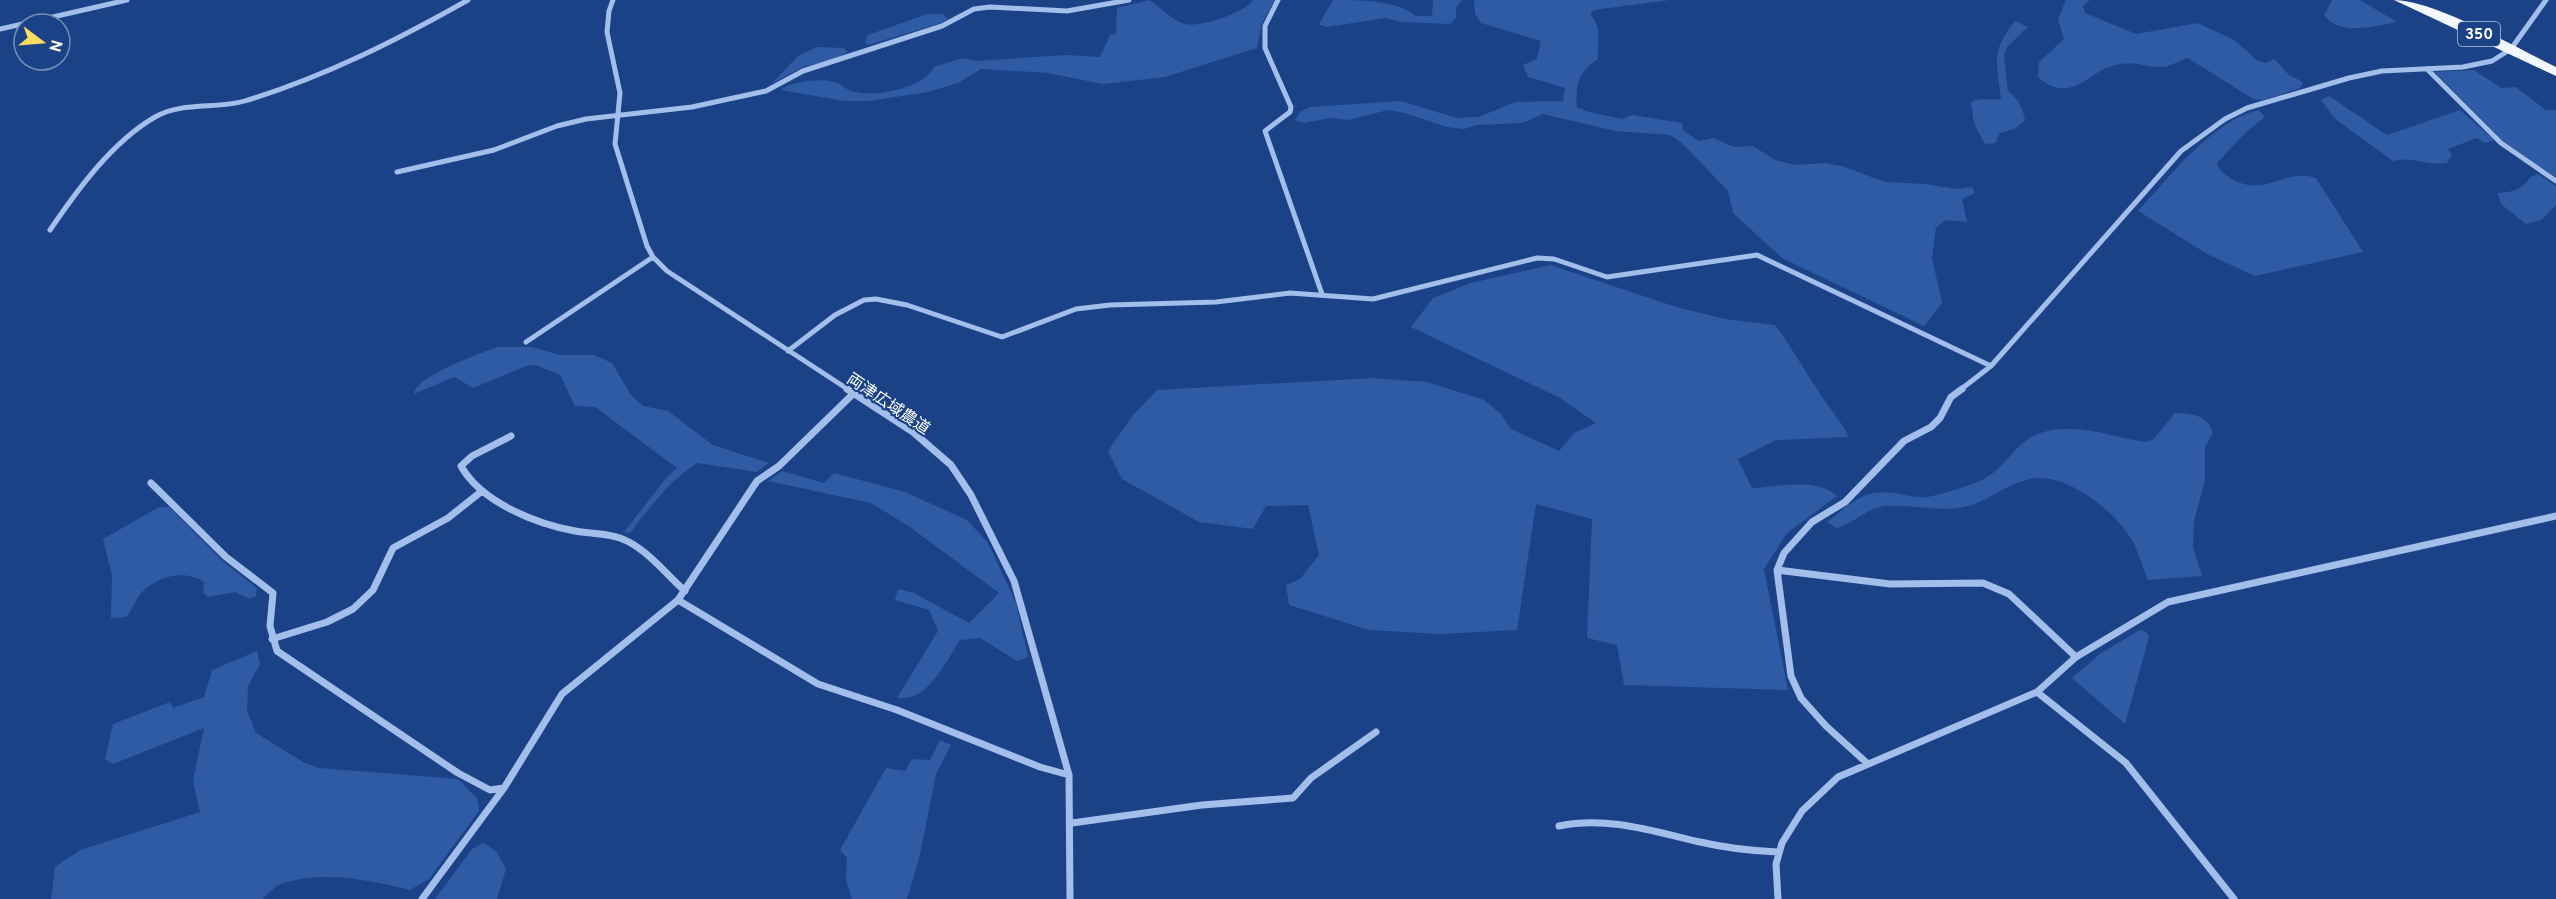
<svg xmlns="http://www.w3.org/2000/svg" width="2556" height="899" viewBox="0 0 2556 899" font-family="Overpass,'Noto Sans JP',sans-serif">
<rect width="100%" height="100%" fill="#1b4286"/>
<path fill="#2e5ba4" d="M 1150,0 C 1160,7 1173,21 1185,24 C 1199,28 1245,13 1253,0 L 1275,0 L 1262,23 L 1257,48 L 1165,77 L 1103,84 L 1048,73 L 981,69 L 958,83 L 928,92 L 869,101 L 844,101 L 781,90 C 790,81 822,78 835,82 C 842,84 847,91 855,92 C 876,97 925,88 934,67 L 963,58 L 976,61 L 1066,55 L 1100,57 L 1110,35 L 1116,34 L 1117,8 Z
M 1333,0 C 1359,0 1397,0 1416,16 L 1432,16 L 1433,0 L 1462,0 L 1456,8 L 1456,18 L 1450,24 L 1401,22 L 1386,18 L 1327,27 L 1319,24 Z
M 1474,0 L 1670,0 L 1594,10 L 1590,14 C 1603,28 1597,41 1598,59 C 1579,71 1575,85 1577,107 L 1589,112 L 1622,119 L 1632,115 L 1682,123 L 1683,130 L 1699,141 L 1713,138 L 1734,147 L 1753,146 L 1775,160 L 1796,165 L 1824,163 L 1842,166 L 1885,182 L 1925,184 L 1957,189 L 1972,187 L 1975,193 L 1962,199 L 1967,222 L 1946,220 L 1936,227 L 1932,258 L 1942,303 L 1924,326 L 1782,258 L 1733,213 L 1728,191 L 1683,144 L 1670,135 L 1616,131 L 1543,114 L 1522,123 L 1477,125 L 1464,129 L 1447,127 L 1405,113 L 1388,110 L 1348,120 L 1331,118 L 1304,123 L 1295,120 L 1300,112 L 1310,107 L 1400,101 L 1457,118 L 1478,117 L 1516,102 L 1563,101 L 1565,88 L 1528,77 L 1523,65 L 1537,59 L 1541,41 L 1481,23 L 1475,14 Z
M 2066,0 L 2090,0 L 2083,6 L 2085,13 L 2136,34 L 2198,23 L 2234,40 L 2258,61 L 2266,63 L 2274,59 L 2289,75 L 2303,82 L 2300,88 L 2264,100 L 2253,99 L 2188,58 C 2180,60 2170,67 2162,67 C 2142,68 2136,59 2112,66 C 2096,70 2084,86 2067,88 C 2055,89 2047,85 2038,77 L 2039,62 L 2064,39 L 2058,19 Z
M 2332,0 L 2360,0 L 2397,22 C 2373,26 2341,37 2324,15 Z
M 927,14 L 943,14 L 948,19 L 941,23 L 868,45 L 865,42 L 868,35 Z
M 2015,21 L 2028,27 L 2007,47 L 2004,54 L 2008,91 C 2019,100 2023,107 2025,121 L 2014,129 L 2000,133 L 1995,143 L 1985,144 L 1974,124 L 1971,102 C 1982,97 1991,101 2001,99 C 1997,61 1990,53 2015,21 Z
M 817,47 L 844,48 L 848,52 L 832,61 L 805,66 L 771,84 L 798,56 Z
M 2474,70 L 2501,88 L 2516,87 L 2546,110 L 2556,110 L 2556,178 L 2503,141 L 2435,72 Z
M 2329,96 L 2387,135 L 2460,110 L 2494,140 L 2485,143 L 2477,138 L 2448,149 L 2452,155 L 2447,163 C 2425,166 2414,156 2393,161 L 2334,118 L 2321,100 Z
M 2259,110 L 2265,117 L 2246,132 L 2217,163 C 2220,171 2223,173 2229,177 C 2263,200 2284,167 2316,178 L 2363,252 L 2255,276 L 2209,255 L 2138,211 C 2170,177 2211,121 2259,110 Z
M 2538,174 L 2556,186 L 2556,205 L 2541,220 L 2526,224 L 2501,204 L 2498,193 C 2512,192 2523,190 2530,177 Z
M 1550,265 L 1676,307 L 1725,319 L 1775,325 C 1792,347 1805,372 1821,395 C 1831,410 1841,421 1849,437 L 1776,440 L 1738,459 L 1752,488 C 1777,487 1817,477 1837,496 L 1787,533 L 1764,569 L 1788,690 L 1624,685 L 1617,645 L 1587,638 L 1592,519 L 1536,504 L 1517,630 L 1441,634 L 1369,630 L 1289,605 L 1286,585 L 1300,579 L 1319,555 L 1308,505 L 1266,506 L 1253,529 L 1199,522 L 1122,479 L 1108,451 L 1133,415 L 1157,390 L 1373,378 L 1427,382 L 1484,400 L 1501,414 L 1511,429 L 1559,451 L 1574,433 L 1596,423 L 1560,398 L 1411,327 L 1433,298 L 1471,283 Z
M 497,347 L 532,347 L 560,355 L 594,355 L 612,363 L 631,395 L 643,406 L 668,411 L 713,445 L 769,463 L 757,472 L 697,463 C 669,481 650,507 630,533 L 624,532 L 667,477 L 677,468 L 595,407 L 575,406 L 560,375 L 536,365 L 526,366 L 473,388 L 454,377 L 414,394 C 416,376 479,354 497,347 Z
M 2175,413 C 2192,414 2207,414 2213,433 L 2205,447 L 2205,480 L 2194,521 L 2193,547 L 2202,576 L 2148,580 C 2143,567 2139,554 2133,542 C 2116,511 2065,471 2030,479 C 2009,483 1992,498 1972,505 C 1943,514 1915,504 1886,506 C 1866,508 1855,523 1837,528 L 1827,522 C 1838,514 1851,501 1864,496 C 1888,486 1907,499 1927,497 C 1940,495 1972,485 1984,479 C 2010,465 2015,438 2048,431 C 2082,423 2114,438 2146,442 L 2154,439 Z
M 782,471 L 824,483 L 834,473 L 905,492 L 967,520 L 988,543 L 1016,603 L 1028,657 L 1017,661 L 980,638 L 960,640 C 945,662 929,702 897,698 L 938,631 L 929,610 L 895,600 L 898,589 L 914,593 L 969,623 L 999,593 L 910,527 L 871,503 L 768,481 Z
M 159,507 L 169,507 L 226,564 L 257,588 L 256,596 L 250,599 L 235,592 L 208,597 L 203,592 L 204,582 C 186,570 162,575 145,589 C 137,596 133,609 126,617 L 111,618 L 112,575 L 103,539 Z
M 2140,630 L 2146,632 L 2149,637 L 2125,724 L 2072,678 L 2100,654 Z
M 257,651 L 260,664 L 248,686 L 247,711 L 256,733 L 303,762 L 319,768 L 458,779 L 477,798 L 479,811 L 429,879 L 410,890 C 368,880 323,870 281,884 C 275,886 268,894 263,899 L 51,899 L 55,867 L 80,850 L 200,812 L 193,781 L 204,728 L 113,764 L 105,759 L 113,724 L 170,702 L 173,708 L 204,697 L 212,670 Z
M 940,740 L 951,745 L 936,774 L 920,855 L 907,899 L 852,899 L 846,880 L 847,858 L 840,850 L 886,768 L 905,771 L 912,759 L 930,760 Z
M 483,843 L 496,851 L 506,869 L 497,899 L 435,899 L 472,849 Z"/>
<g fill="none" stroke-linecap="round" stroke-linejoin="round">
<path stroke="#a3beeb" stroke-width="5" d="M 613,0 L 609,11 L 607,32 L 620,93 L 615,144 L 647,246 L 653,257 L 667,271 L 849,390
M 1278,0 L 1265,26 L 1265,48 L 1291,107 L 1290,112 L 1265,131 L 1322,294
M 0,29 L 127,0
M 2427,69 L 2501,143 L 2556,181
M 397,172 L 494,150 L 557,126 L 586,119 L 692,107 L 766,91 L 803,71 L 942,26 L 974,9 L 990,7 L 1067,11 L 1129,0
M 50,230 C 78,189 112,142 155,117 C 183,101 218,110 248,100 C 326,76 397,40 468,0
M 526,342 L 653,257
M 788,351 L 835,315 L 864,300 L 876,299 L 907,305 L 1002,337 L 1076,309 L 1110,305 L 1216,302 L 1290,293 L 1373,299 L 1537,258 L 1554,259 L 1607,277 L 1757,255 L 1991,366
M 1960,390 L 1991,366 L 2181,151 L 2225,119 L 2247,108 L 2349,78 L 2382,71 L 2463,67 L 2492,61 L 2511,49 L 2546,0"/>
<path stroke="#a3beeb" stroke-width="7" d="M 847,389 L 913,432 L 951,465 L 971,495 L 1014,581 L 1069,775 L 1070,899
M 511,436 L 472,456 L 461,466 C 481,502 536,524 575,531 C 593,534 613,533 629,542 C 651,554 667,575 685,591
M 151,483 L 226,557 L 273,593 L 270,626 L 277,651 L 458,773 L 490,790 L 504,788
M 1777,570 L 1890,584 L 1983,583 L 2009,594 L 2076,657
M 678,600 L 818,684 L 897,710 L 1040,767 L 1069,775
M 272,639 L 327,622 L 353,609 L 373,590 L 393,548 L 448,518 L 482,491
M 2037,692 L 2126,763 L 2234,899
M 1868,764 L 1826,726 L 1801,698 L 1791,676 L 1777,570 L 1784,553 L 1812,522 L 1845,502 L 1904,441 L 1931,427 L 1940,418 L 1951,397 L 1962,389
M 1072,823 L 1202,805 L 1293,798 L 1311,778 L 1376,732
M 1559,826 C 1608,816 1652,831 1700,842 C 1726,848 1752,851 1778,852
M 422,899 L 504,788 L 562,694 L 678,600 L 757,481 L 779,466 L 853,394
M 1778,899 L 1776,864 L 1782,843 L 1802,811 L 1838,777 L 2037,692 L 2076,657 L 2168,602 L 2556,516"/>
<path fill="#f4f7ff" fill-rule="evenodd" d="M 2394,0 C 2434,0 2517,48 2556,67 L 2556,76 Z"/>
</g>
<g text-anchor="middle" stroke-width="4.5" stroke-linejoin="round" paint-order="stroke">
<rect fill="#1b4286" stroke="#bbc6db" stroke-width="1.5" x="2458" y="22" width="42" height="24" rx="4.5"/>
<g font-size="15" font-weight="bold" fill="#fff">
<text x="2479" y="39">350</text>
</g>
<g font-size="16" fill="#fff" stroke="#1b4286">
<text transform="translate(889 403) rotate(34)" y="6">両津広域農道</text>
</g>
</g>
<g transform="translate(42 42) rotate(106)"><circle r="28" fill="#1b4286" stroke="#768eb6" stroke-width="1.5"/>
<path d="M0-4.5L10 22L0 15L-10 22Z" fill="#fddb60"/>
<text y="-9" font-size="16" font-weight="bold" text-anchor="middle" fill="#ffffff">N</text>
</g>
</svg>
